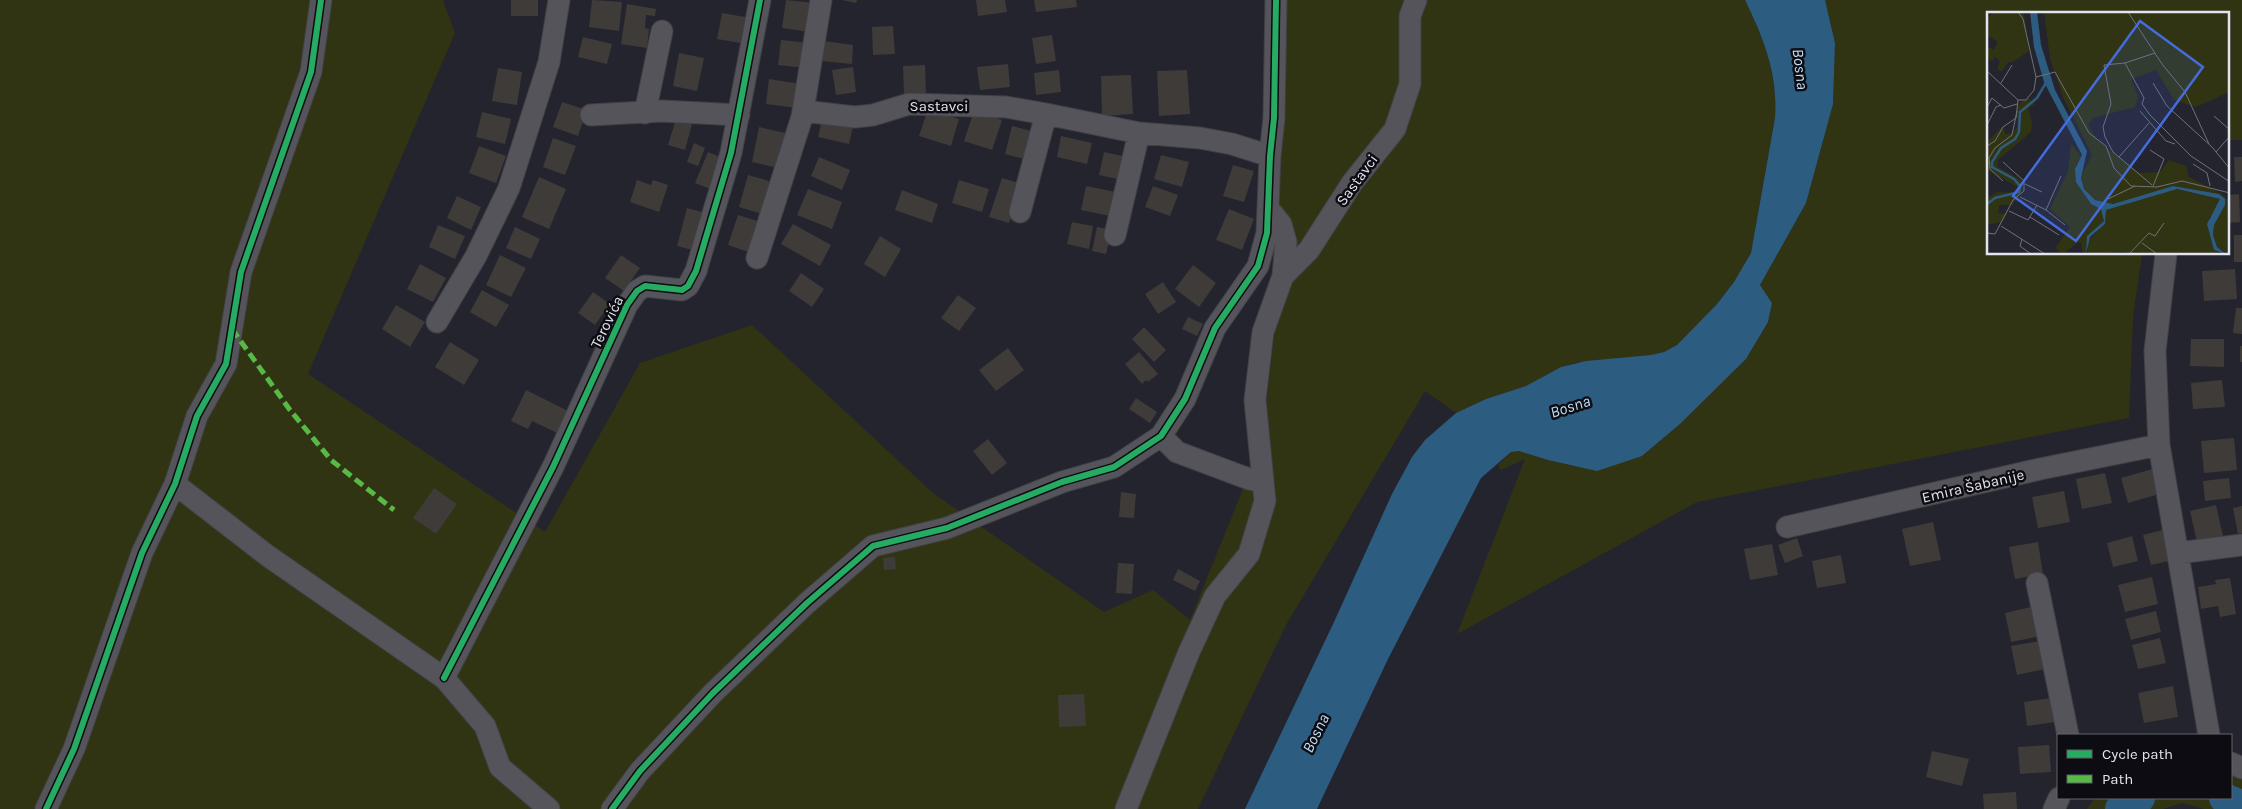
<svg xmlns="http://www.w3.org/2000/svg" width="2242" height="809" viewBox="0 0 2242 809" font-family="Karla,sans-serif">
<rect width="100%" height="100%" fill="#24242e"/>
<path fill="#303413" d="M 0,0 L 443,0 L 455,33 L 308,374 L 545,532 L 640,363 L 752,325 L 933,493 L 1104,612 L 1153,590 L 1190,620 L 1262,442 L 1276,321 L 1278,0 L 1745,0 C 1764,39 1778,74 1775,118 L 1751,253 L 1734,282 L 1717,304 L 1677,345 L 1664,352 L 1651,355 L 1574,363 L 1561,367 L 1526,386 L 1486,399 L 1456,413 L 1425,391 L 1286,625 L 1198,809 L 0,809 Z
M 1825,0 L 2242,0 L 2242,140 L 2228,140 L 2228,14 L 1988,14 L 1988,254 L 2142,254 L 2133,317 L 2129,418 L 1697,502 L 1457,634 L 1525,459 L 1501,470 L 1498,465 L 1511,452 L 1520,451 L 1573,466 L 1642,456 L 1680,424 L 1746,359 L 1768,322 L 1772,303 L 1760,285 L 1806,203 L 1833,104 L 1835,43 Z
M 2231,757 L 2242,762 L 2242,809 L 2204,809 L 2182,803 L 2163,809 L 2087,809 L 2095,798 L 2231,798 Z"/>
<path fill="#2d5c81" d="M 1745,0 L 1825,0 L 1835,43 L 1833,104 L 1806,203 L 1760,285 L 1772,303 L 1768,322 L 1746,359 L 1680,424 L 1642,456 L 1597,471 L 1548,460 L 1519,451 L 1511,452 L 1481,478 L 1388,659 L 1317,809 L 1245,809 L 1334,622 L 1392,494 L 1412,457 L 1425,440 L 1456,413 L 1486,399 L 1526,386 L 1561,367 L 1586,361 L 1651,355 L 1664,352 L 1677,345 L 1717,304 L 1734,282 L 1751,253 L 1775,118 C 1778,74 1764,39 1745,0 Z"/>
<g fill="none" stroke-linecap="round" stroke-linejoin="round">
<path stroke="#2d5c81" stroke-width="30" d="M 2224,798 L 2242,805
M 2120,809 L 2140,798"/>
</g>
<path fill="#3f3b39" d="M 511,0 L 538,0 L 538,16 L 511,16 Z
M 592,0 L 622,2 L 619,31 L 589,27 Z
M 786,0 L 815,3 L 810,32 L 782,28 Z
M 842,0 L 857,0 L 856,3 Z
M 976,0 L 1005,0 L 1007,12 L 978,16 Z
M 1034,0 L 1076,0 L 1077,7 L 1036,12 Z
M 627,4 L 656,9 L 655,16 L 646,15 L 645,28 L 649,29 L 647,48 L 621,44 Z
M 722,13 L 751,18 L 747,44 L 717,39 Z
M 893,26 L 895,54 L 873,55 L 872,27 Z
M 1052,35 L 1056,61 L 1036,64 L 1032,38 Z
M 583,37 L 612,44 L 607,64 L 578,57 Z
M 781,40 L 809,43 L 806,68 L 778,65 Z
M 824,41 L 853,45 L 852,64 L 822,61 Z
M 679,53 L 704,58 L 697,91 L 673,86 Z
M 1008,64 L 1010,87 L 980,90 L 977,67 Z
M 925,65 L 926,93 L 904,94 L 903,66 Z
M 853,67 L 856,92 L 836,95 L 832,70 Z
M 498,68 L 522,72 L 517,105 L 492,101 Z
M 1059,70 L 1061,92 L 1036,95 L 1034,73 Z
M 1187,70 L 1190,114 L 1159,116 L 1157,71 Z
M 1131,75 L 1133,114 L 1102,116 L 1101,76 Z
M 769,79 L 801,84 L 797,108 L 766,104 Z
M 562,102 L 587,110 L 578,136 L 553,127 Z
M 928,109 L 959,119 L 951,146 L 919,136 Z
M 974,111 L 1002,120 L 992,150 L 964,141 Z
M 482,112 L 511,119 L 505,144 L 476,137 Z
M 823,115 L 854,122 L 849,144 L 818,137 Z
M 676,119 L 692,124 L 685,150 L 668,145 Z
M 1012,126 L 1035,132 L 1028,160 L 1005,154 Z
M 759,127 L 790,134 L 783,169 L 752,162 Z
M 1061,136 L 1092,143 L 1087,164 L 1057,157 Z
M 553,138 L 576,146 L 565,175 L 543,167 Z
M 694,143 L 705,148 L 698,166 L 687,162 Z
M 479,146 L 506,156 L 496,183 L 469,173 Z
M 708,152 L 725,159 L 713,190 L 695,183 Z
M 1104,152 L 1127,157 L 1122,180 L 1099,175 Z
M 1161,155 L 1189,162 L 1182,187 L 1154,179 Z
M 819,157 L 850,170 L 842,190 L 811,176 Z
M 2234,157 L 2242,157 L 2242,181 L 2235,182 Z
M 1233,165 L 1254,171 L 1244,202 L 1223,196 Z
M 748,175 L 776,183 L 766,215 L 739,207 Z
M 539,177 L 566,189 L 549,229 L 522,217 Z
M 1002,178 L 1022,184 L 1009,223 L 989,217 Z
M 637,180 L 651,185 L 653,180 L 668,185 L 659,212 L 630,202 Z
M 959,180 L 989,189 L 982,212 L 952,203 Z
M 1086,186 L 1116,192 L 1110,216 L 1081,210 Z
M 1153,186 L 1178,195 L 1170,216 L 1145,207 Z
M 808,189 L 842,202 L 832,229 L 797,215 Z
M 902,190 L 938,204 L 932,223 L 895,210 Z
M 2239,194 L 2240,222 L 2228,223 L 2228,195 Z
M 457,196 L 481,207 L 471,230 L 447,218 Z
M 687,208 L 706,213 L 696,251 L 677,246 Z
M 1229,209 L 1254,219 L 1242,250 L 1216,240 Z
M 738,215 L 764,223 L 754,254 L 728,245 Z
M 1072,222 L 1093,226 L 1089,249 L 1067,244 Z
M 793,224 L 831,245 L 820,266 L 781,244 Z
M 438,225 L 465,236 L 455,259 L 429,247 Z
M 515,227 L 540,239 L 531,259 L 506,248 Z
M 1097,227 L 1112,230 L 1106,254 L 1092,251 Z
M 2234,235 L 2242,235 L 2242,262 L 2234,262 Z
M 880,236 L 901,249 L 885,277 L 864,264 Z
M 500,255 L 526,268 L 511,297 L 486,285 Z
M 621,255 L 640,268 L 624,291 L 605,278 Z
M 420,264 L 446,278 L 433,302 L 407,289 Z
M 1193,265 L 1216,283 L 1199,307 L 1175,289 Z
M 2235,269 L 2237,299 L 2204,301 L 2202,271 Z
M 801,273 L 824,289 L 812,307 L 789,291 Z
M 1163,282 L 1176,302 L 1158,314 L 1145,294 Z
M 482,290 L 509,305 L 496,327 L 470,312 Z
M 593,292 L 610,304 L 595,325 L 578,313 Z
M 958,295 L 976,308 L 959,331 L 941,318 Z
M 396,305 L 425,322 L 410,347 L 382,329 Z
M 2236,308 L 2242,308 L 2242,334 L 2233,333 Z
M 1188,317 L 1203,324 L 1197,336 L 1182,329 Z
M 1144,327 L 1166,350 L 1154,362 L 1132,339 Z
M 2191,339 L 2224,339 L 2224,367 L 2190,366 Z
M 450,342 L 479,360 L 464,385 L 435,367 Z
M 2240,346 L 2242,346 L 2242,362 L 2240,362 Z
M 1008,348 L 1024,370 L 996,391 L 979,370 Z
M 1139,352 L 1158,374 L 1148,382 L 1146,380 L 1142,384 L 1125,364 Z
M 2222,380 L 2225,407 L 2193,409 L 2191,383 Z
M 526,390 L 568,411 L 557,433 L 532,421 L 528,429 L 511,421 Z
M 1136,398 L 1157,412 L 1150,423 L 1129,409 Z
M 2234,438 L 2237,470 L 2204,473 L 2201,441 Z
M 988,439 L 1007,463 L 992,475 L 973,451 Z
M 2156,468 L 2163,493 L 2128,503 L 2121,478 Z
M 2105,473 L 2112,503 L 2082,509 L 2076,479 Z
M 2229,478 L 2231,498 L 2205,501 L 2203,481 Z
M 434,488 L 457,504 L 436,534 L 413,518 Z
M 2064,491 L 2070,522 L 2038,528 L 2032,497 Z
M 1121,492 L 1136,494 L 1134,518 L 1119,517 Z
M 2216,505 L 2223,536 L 2197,542 L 2190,511 Z
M 2242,506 L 2242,533 L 2238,534 L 2233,508 Z
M 1933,522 L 1941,560 L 1910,566 L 1902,529 Z
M 2166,529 L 2173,560 L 2151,565 L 2143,535 Z
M 2132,536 L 2138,561 L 2113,567 L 2107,543 Z
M 1797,538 L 1803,556 L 1785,563 L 1778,545 Z
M 2038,542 L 2043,574 L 2015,579 L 2009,547 Z
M 1772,544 L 1778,575 L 1750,580 L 1744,549 Z
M 1841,555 L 1846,583 L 1817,588 L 1812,561 Z
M 895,557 L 896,569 L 884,570 L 883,558 Z
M 1118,563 L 1134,564 L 1132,594 L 1116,593 Z
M 1178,569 L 1200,581 L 1195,591 L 1173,580 Z
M 2152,577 L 2158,604 L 2125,612 L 2118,585 Z
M 2230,578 L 2236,614 L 2220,617 L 2218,606 L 2201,609 L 2198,587 L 2216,584 L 2215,580 Z
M 2035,606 L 2041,636 L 2011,642 L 2005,613 Z
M 2156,611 L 2161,632 L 2131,640 L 2125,619 Z
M 2160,638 L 2166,663 L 2138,669 L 2132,645 Z
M 2040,641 L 2045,669 L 2017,675 L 2011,646 Z
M 2173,686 L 2178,717 L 2144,723 L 2138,693 Z
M 1084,694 L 1086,726 L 1059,727 L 1058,695 Z
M 2052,698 L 2055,722 L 2027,726 L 2024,702 Z
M 2049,745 L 2051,772 L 2020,774 L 2018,747 Z
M 1932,751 L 1969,759 L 1962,786 L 1926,777 Z
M 2016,792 L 2017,809 L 1984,809 L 1983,794 Z"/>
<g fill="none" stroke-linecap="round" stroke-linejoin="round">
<defs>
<path id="minor" d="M 803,111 L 855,117 L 873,115 L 909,104 L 1006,107 L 1046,114 L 1139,133 L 1200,138 L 1232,144 L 1270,156
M 645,113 L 662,31
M 591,115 L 662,111 L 739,115
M 1020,212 L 1046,114
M 1115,235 L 1139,133
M 2166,254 L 2155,351 L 2159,445 L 2209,735
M 757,258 L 802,117 L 821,0
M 1283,276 L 1309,250 L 1352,183 L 1395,129 L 1410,84 L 1410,16 L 1416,0
M 437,322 L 476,256 L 509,188 L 549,62 L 559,0
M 1161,436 L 1177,452 L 1249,479 L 1263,482
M 175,484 L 268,556 L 444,678 L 485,726 L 500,767 L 549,809
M 1787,527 L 2040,469 L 2159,445
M 2178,553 L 2242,545
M 2037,583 L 2068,735
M 444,678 L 553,467 L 627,305 L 637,291 L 645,286 L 682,290 L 688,286 L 696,271 L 731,153 L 760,0
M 2231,763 L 2242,768
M 46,809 L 74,749 L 142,553 L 175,484 L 197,416 L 226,364 L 241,272 L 311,72 L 321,0
M 612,809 L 640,771 L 713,693 L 807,603 L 873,546 L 947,528 L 1062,482 L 1114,467 L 1161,436 L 1185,399 L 1215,328 L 1258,266 L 1267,233 L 1270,156 L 1274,118 L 1276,0
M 1126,809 L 1189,652 L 1215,596 L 1249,554 L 1265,501 L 1255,400 L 1263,332 L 1283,276 L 1286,242 L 1281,224 L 1268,208
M 2054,809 L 2059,798"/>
</defs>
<use href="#minor" stroke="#414148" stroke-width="23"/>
<use href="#minor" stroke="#54545a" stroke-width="21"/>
<path stroke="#58b947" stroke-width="5" stroke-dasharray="10 5" stroke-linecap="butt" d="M 232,329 L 290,410 L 331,460 L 394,510"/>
<defs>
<path id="cycleway" d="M 444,678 L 553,467 L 627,305 L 637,291 L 645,286 L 682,290 L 688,286 L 696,271 L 731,153 L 760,0
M 46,809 L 74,749 L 142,553 L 175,484 L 197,416 L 226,364 L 241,272 L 311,72 L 321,0
M 612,809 L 640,771 L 713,693 L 807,603 L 873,546 L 947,528 L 1062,482 L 1114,467 L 1161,436 L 1185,399 L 1215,328 L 1258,266 L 1267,233 L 1270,156 L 1274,118 L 1276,0"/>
</defs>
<use href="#cycleway" stroke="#0c0c12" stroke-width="9"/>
<use href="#cycleway" stroke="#26ab63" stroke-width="6"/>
</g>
<g text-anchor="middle" stroke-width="5" stroke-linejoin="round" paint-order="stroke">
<g font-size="15" fill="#e3e4ee" stroke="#0c0c12">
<text x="939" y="111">Sastavci</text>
<text transform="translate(1357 180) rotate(-54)" y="5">Sastavci</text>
<text transform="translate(607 322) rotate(-64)" y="5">Terovića</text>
<text transform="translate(1973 486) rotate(-13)" y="5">Emira Šabanije</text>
</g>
<g font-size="16" font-style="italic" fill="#bfdbf4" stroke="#0c0c12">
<text transform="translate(1801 69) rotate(83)" y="6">Bosna</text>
<text transform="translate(1570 406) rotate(-18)" y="6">Bosna</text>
<text transform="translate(1315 733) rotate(-64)" y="6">Bosna</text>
</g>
</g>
<g transform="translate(1987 12)">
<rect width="242" height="242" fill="#24242e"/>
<path d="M 5,0 L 37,0 L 42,39 L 26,50 L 21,50 L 15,59 L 10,58 L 13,49 L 8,45 L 5,49 L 0,46 L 0,34 L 7,38 L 11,30 L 0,23 L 0,9 ZM 57,0 L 242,0 L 242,80 L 209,95 L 187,88 L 169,58 L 144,67 L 151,84 L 148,95 L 106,106 L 101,113 L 110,128 L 152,161 L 173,160 L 182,148 L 199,154 L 202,165 L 233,181 L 242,189 L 242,242 L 230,235 L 226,223 L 227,213 L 238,193 L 232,182 L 186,174 L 125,192 L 108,188 L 97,177 L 94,164 L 105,143 L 76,85 L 63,46 ZM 41,86 L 48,92 L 41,96 L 45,111 L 44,120 L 11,148 L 11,155 L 34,168 L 36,178 L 25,193 L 12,193 L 11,201 L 20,202 L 14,210 L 0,213 L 0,186 L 10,180 L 28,181 L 31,175 L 0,158 L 0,130 L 16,114 L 18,122 L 26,121 L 30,115 L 30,93 ZM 84,132 L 95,145 L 89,153 L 94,176 L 104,192 L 114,196 L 117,209 L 100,224 L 99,242 L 96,242 L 94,231 L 91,230 L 76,242 L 68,236 L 83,215 L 63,197 L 81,159 ZM 188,177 L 233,187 L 227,202 L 222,205 L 227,238 L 234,242 L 140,242 L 137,240 L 101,242 L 100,230 L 118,212 L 119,198 Z" fill="#303413"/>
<path d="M 43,0 L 50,0 L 54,33 L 68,78 L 100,139 L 94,166 L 97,177 L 108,188 L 126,192 L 186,174 L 232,182 L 238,187 L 238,193 L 227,213 L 226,223 L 230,235 L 239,242 L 227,238 L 220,212 L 233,187 L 190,177 L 119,198 L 118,212 L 103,225 L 99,242 L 100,224 L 117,209 L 114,197 L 104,192 L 89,170 L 88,157 L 95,143 L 57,70 L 47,35 Z" fill="#2d5c81"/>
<path fill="none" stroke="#2d5c81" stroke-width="2.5" d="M 0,192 L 8,186 L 32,180 L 33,174 L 27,167 L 5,155 L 5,150 L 14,136 L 28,127 L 32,120 L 33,100 L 50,86 L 60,69"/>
<path fill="none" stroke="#70717b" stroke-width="1" d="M 141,0 L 175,52 L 198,80 L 222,132M 138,51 L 157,86 L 155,92 L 163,103 L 204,144 L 243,170M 0,59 L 31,88 L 39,88 L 47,78 L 49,65 L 36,7 L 31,0M 49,65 L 68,60 L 102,121 L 119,134 L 127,156 L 144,174 L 170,175 L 195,169 L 243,181M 14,71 L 25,53M 166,71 L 180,94 L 225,135 L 243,157M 0,95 L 5,86 L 17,96 L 30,92M 153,99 L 179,129 L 188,132M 227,104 L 243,118M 0,113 L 9,95 L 14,93M 0,134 L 8,129 L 16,115 L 29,106 L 31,88M 163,138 L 177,147 L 166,174M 229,140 L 243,124M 132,145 L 162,111M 206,152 L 220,161 L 223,174M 16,169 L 3,157 L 2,146 L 8,136 L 25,123 L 30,99M 38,172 L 55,180M 165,173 L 126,140 L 118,125 L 116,115 L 124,92 L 117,53 L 138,51 L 168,41M 33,185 L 59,198 L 78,213M 121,187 L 148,174M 59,198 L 74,164M 22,199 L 41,208 L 50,193M 43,205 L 72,223M 14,214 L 58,242M 0,221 L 8,222 L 26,188 L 37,179 L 37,169 L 16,150M 35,227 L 33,234 L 44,242M 155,231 L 170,242M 142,242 L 162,221 L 168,224 L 177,211"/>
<path fill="#456cdc" fill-opacity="0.15" stroke="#456cdc" stroke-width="2.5" d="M 153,9 L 216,55 L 89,229 L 26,184 Z"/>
<rect width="242" height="242" fill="none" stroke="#e3e4ee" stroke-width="2.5"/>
</g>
<rect x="2057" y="734" width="175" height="65" fill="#0c0c12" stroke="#62626a"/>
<rect x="2067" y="750" width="25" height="8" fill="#26ab63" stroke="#62626a"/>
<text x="2102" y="759" font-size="15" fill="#e3e4ee">Cycle path</text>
<rect x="2067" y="775" width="25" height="8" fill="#58b947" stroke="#62626a"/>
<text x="2102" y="784" font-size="15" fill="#e3e4ee">Path</text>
</svg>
